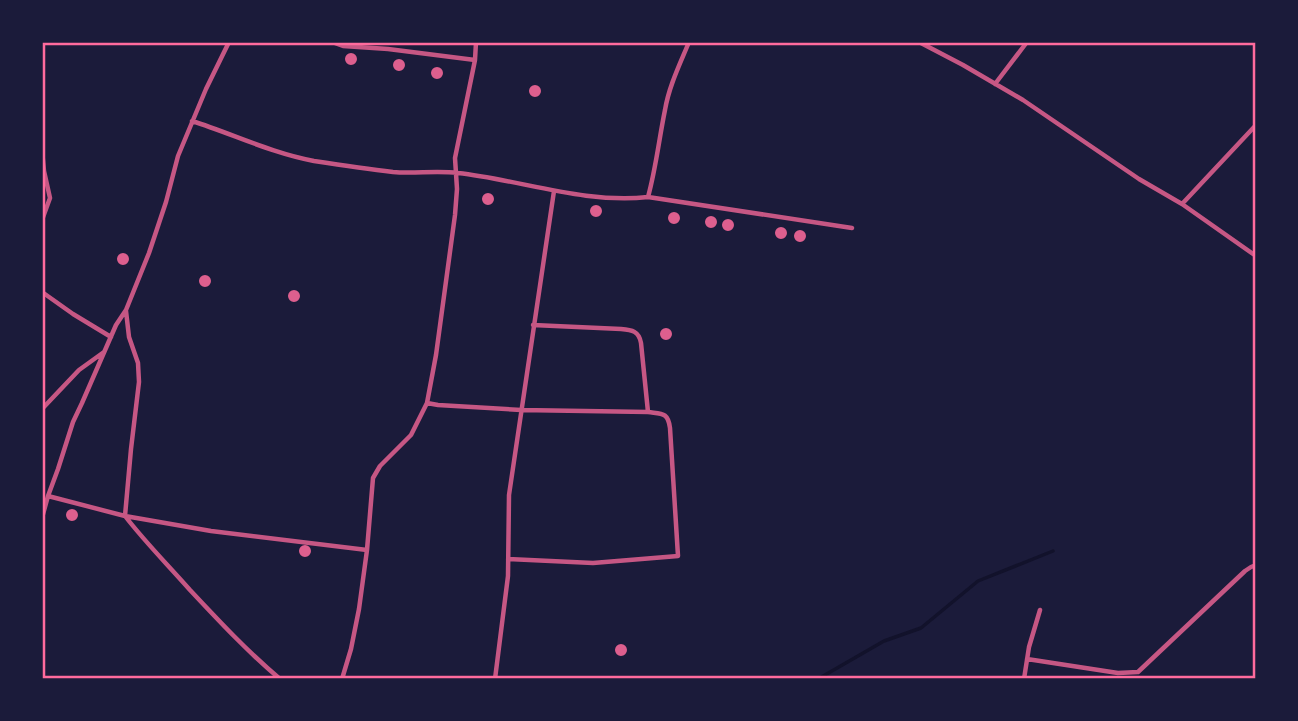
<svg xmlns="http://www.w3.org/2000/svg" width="1298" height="721" viewBox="0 0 1298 721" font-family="Cabin,sans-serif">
<rect width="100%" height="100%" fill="#1b1b3a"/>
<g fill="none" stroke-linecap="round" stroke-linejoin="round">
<path stroke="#12122b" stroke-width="3.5" d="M 818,679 L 884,641 L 921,628 L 978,581 L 1053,551"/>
</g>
<path fill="#dd5f8e" d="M345 59a6 6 0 1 1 12 0a6 6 0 1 1-12 0Z
M393 65a6 6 0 1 1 12 0a6 6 0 1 1-12 0Z
M431 73a6 6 0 1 1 12 0a6 6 0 1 1-12 0Z
M529 91a6 6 0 1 1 12 0a6 6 0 1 1-12 0Z
M482 199a6 6 0 1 1 12 0a6 6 0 1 1-12 0Z
M590 211a6 6 0 1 1 12 0a6 6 0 1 1-12 0Z
M668 218a6 6 0 1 1 12 0a6 6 0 1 1-12 0Z
M705 222a6 6 0 1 1 12 0a6 6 0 1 1-12 0Z
M722 225a6 6 0 1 1 12 0a6 6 0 1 1-12 0Z
M775 233a6 6 0 1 1 12 0a6 6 0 1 1-12 0Z
M794 236a6 6 0 1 1 12 0a6 6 0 1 1-12 0Z
M117 259a6 6 0 1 1 12 0a6 6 0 1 1-12 0Z
M199 281a6 6 0 1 1 12 0a6 6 0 1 1-12 0Z
M288 296a6 6 0 1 1 12 0a6 6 0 1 1-12 0Z
M660 334a6 6 0 1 1 12 0a6 6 0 1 1-12 0Z
M66 515a6 6 0 1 1 12 0a6 6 0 1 1-12 0Z
M299 551a6 6 0 1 1 12 0a6 6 0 1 1-12 0Z
M615 650a6 6 0 1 1 12 0a6 6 0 1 1-12 0Z"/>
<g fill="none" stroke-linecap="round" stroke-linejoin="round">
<path stroke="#c65784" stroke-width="4.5" d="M 332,42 L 343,46 L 388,49 L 475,60
M 476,42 L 475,60 L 455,158 L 457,189 L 455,215 L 436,355 L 427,403 L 438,405 L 521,410 L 648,412 C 662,414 668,412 670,428 L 678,556 L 593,563 L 508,559
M 919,42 L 963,65 L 1023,100 L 1139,179 L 1182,204 L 1256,256
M 42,77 L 42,138
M 995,84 L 1027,42
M 192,121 C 233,134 271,153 314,161 C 340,165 367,169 393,172 C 415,174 436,170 458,173 C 521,180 584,204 648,197 C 656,168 659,139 665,110 C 669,86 680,64 689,42
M 42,150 L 44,171 L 50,198 L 42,220
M 648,197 L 852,228
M 1182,204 L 1256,125
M 42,292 L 73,314 L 111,337
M 126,311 L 129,337 L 138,363 L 139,382 L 131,449 L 125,516 C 145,542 168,565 190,590 C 219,621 248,652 280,679
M 533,325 L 621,329 C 632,330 639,331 641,343 L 648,412
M 42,409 L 79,370 L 104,352
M 48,496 L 125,516 L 211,531 L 367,550
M 42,518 L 48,496 L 58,469 L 73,422 L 82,403 L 116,325 L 126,310 L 149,253 L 166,202 L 178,156 L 206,89 L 229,42
M 1027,659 L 1118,673 L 1138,672 L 1245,571 L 1251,567 L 1256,565
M 342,679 L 351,649 L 359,609 L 367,550 L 373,478 L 380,466 L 411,435 L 427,403
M 495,679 L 508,576 L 509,495 L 554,191
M 1024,679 L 1029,647 L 1040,610"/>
</g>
<rect width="1298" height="721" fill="none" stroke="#1b1b3a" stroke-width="88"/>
<rect x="44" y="44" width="1210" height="633" fill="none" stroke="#ff6b9d" stroke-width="2.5"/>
</svg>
